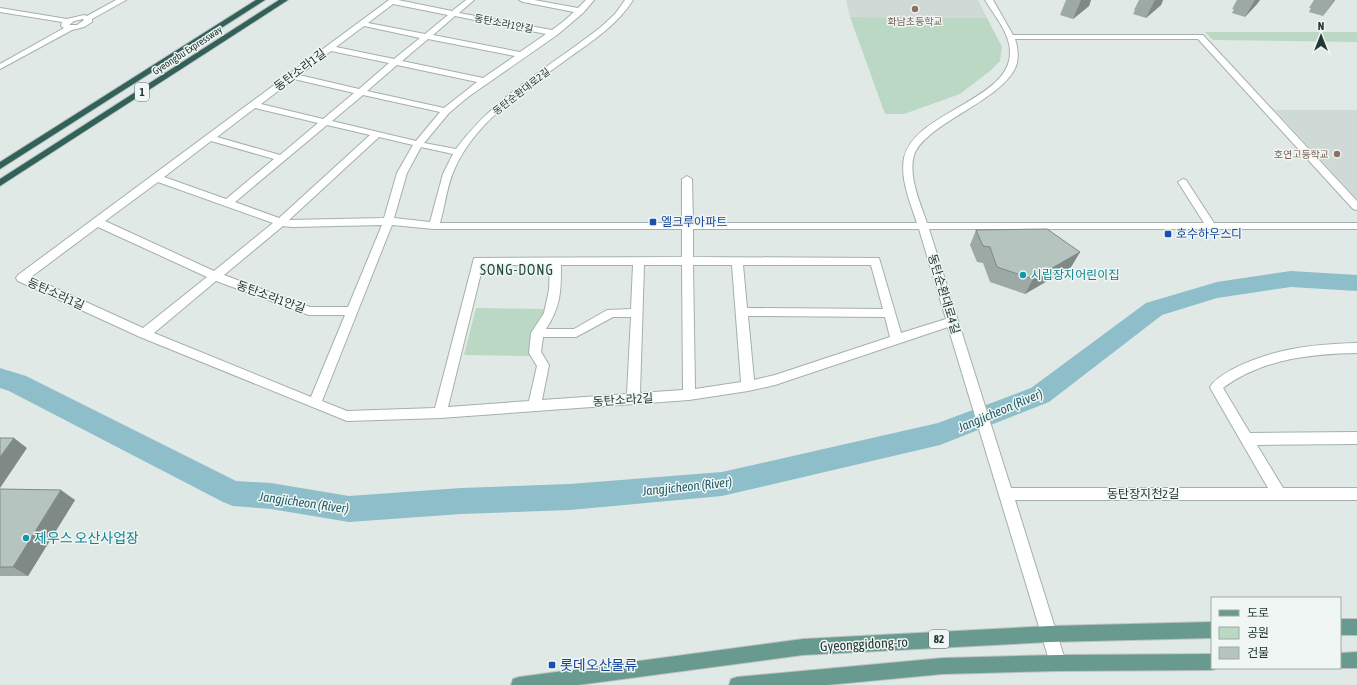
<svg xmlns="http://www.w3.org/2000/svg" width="1357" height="685" viewBox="0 0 1357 685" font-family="'Asap Condensed','Noto Sans KR',sans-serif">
<rect width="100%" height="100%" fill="#e0e9e6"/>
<path fill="#cfd9d5" d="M 846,0 L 978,0 L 987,18 L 850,17 Z
M 1275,110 L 1357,110 L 1357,199 Z"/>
<path fill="#bbd8c4" d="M 850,17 L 987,18 L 1002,47 L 1000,61 L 990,71 L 960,94 L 904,114 L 885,114 Z
M 1205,32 L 1357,32 L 1357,42 L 1213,40 Z
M 476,308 L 546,309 L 545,314 L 534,328 L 529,356 L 464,355 Z"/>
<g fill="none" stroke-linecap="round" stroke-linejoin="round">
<path fill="#8dbec9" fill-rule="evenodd" d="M 1291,271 L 1357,275 L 1357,291 L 1291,287 L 1217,298 L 1162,315 L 1049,402 L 940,445 L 722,496 L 570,510 L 461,514 L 349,522 L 271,509 L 233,506 L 223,502 L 9,391 L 0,388 L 0,368 L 26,376 L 236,481 L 271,483 L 349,496 L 461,488 L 570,484 L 722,472 L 938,423 L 1031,388 L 1146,303 L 1217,282 Z"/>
<defs>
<path id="minor" d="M 116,0 L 126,0 L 92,19 L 92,22 L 84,27 L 72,30 L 0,69 L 0,64 L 64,28 L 61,26 L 62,22 L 0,12 L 0,8 L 67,19 L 84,15 L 87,16 ZM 83,19 L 84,20 L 77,25 L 69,25 L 74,21 Z
M 389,0 L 398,0 L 452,11 L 466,0 L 474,0 L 459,13 L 552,30 L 564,21 L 574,12 L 523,2 L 519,0 L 534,0 L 578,8 L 586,0 L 594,0 L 583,13 L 557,35 L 468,97 L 449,113 L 424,143 L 456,149 C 494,97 551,66 601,27 L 615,14 L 625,0 L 633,0 C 617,25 594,40 570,57 C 528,88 476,119 454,170 C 447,186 445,205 440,223 L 682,223 L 682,179 L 687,176 L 692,179 L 693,223 L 917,223 C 910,202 900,179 904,158 C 914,112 1011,100 1010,52 C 1010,33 994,15 985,0 L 993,0 L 1013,35 L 1203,35 L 1357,201 L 1357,210 L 1353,209 L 1198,39 L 1015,39 C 1018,48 1019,57 1016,66 C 1007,92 953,115 931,134 C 925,139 917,146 914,155 C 908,177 920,202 927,223 L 1204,223 L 1178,182 L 1183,179 L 1186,180 L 1214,223 L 1357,223 L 1357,229 L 929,229 L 1011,488 L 1268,488 L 1212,391 L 1210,387 C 1214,380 1224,374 1231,370 C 1270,349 1313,344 1357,343 L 1357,353 C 1309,354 1262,359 1223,388 L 1250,433 L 1357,432 L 1357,444 L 1257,445 L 1283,488 L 1357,488 L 1357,500 L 1015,500 L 1066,663 L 1064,669 L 1058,671 L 1052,669 L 1050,663 L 948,327 L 775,385 L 748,391 L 689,400 L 440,418 L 347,421 L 140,337 L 18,281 L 16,278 L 18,275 ZM 393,4 L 448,15 L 425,34 L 368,23 ZM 455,16 L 546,34 L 520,52 L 433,35 ZM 364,26 L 420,38 L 394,59 L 336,47 ZM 428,39 L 515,56 L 483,78 L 402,61 ZM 331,51 L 389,63 L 359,89 L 299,75 ZM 397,65 L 477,82 L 444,108 L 367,91 ZM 294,79 L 354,93 L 323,119 L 261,104 ZM 363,95 L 440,112 L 416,141 L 332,121 ZM 255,108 L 318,123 L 280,155 L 217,137 ZM 327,125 L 370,135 L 279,218 L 235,202 ZM 379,137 L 413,145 L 397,173 L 384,218 L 289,220 ZM 211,141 L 274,159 L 226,199 L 164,177 ZM 421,147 L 453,154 L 443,174 L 430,222 L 394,218 L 407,173 ZM 158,182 L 273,223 L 214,271 L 105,221 ZM 382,225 L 348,307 L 310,307 L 224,275 L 283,226 L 292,227 ZM 392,225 L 434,229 L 682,229 L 682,257 L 474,258 L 435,408 L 347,411 L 322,401 ZM 98,227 L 207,277 L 143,328 L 31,277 ZM 693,229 L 919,229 L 946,319 L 901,333 L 879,258 L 693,257 ZM 483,265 L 550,265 L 549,290 L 544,313 L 531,333 L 529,353 L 537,366 L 529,401 L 448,407 ZM 561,265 L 633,265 L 631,309 L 607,310 L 574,329 L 546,329 C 561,306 561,291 561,265 ZM 644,265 L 682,265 L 683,390 L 640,393 ZM 693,265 L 732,265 L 741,382 L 695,389 ZM 743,265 L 871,265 L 883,309 L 747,308 ZM 216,281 L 309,315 L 345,315 L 311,397 L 154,333 ZM 748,316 L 885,317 L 890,337 L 775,375 L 754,380 ZM 613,317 L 631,317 L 627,394 L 542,400 L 549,365 L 541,352 L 543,337 L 576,337 Z"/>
<path id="major" d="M 1340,619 L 1357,619 L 1357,635 L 1340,635 Z
M 1212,622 L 1212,638 L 1050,642 L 803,655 L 578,685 L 511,685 L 513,679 L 519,677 L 803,639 L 1050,626 Z
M 1357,652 L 1357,668 L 1337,668 L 1340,668 L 1340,653 Z
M 1212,654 L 1212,668 L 1217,668 L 1212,670 L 1058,671 L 943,674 L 827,685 L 729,685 L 731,679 L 737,677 L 943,658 L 1058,655 Z"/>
<path id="highway" d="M 256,0 L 265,0 L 0,169 L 0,162 Z
M 279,0 L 288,0 L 0,186 L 0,179 Z"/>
</defs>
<use href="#minor" stroke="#a4b0ad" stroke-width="2"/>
<use href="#major" stroke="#bdc3c2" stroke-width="2"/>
<use href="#highway" stroke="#bdc3c2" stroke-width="2"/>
<use href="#minor" fill="#fff" fill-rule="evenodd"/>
<use href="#major" fill="#699a8f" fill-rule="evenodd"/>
<use href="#highway" fill="#326159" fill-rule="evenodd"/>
</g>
<path fill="#9da9a4" d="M 1066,0 L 1091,0 L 1089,6 L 1073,19 L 1060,15 Z
M 1139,0 L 1163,0 L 1161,5 L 1146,18 L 1133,14 L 1135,10 L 1134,10 Z
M 1237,0 L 1260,0 L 1257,4 L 1245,17 L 1232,13 L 1234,9 L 1232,9 Z
M 1314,0 L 1335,0 L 1323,16 L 1309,12 L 1311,8 L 1309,8 Z
M 976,230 L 1080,252 L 1071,267 L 1025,294 L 990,282 L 983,263 L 977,262 L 970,245 Z
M 0,489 L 75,500 L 28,576 L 0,576 Z"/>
<path fill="#7f8986" d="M 1081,0 L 1091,0 L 1089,6 L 1073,19 Z
M 1155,0 L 1163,0 L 1161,5 L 1146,18 Z
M 1255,0 L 1260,0 L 1257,4 L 1245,17 Z
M 1334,0 L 1335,0 L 1323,16 Z
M 1080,252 L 1071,267 L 1025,294 L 1033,279 Z
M 14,438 L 27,448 L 0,488 L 0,457 Z
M 61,490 L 75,500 L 28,576 L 13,567 Z"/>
<path fill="#b6c4bf" stroke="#7f8986" d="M 1047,229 L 1080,252 L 1033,279 L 997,267 L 990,247 L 983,246 L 976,230 Z
M 0,438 L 14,438 L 0,457 Z
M 0,489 L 61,490 L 13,567 L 0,567 Z"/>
<g fill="#8d6e63" stroke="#f0f6f3" stroke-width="1.5">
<circle cx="915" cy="9" r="4"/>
<circle cx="1337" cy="154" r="4"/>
</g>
<g fill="#1a4fb4" stroke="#f0f6f3" stroke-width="1.5">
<rect x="649" y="218" width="8" height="8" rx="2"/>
<rect x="1164" y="230" width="8" height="8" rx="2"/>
<rect x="548" y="661" width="8" height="8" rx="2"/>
</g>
<g fill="#0f9aa8" stroke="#f0f6f3" stroke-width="1.5">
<circle cx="1023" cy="275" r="4"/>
<circle cx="26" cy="538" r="4"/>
</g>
<g text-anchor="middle" stroke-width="3" stroke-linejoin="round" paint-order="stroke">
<g font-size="10" fill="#785e54" stroke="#f0f6f3">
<text x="915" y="25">화남초등학교</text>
<text x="1329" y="158" text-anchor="end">호연고등학교</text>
</g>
<g font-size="10" fill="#233833" stroke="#f0f6f3">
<text transform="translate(504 23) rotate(11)" y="4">동탄소라1안길</text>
<text transform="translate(187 50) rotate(-33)" y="4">Gyeongbu Expressway</text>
<text transform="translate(521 91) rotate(-38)" y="4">동탄순환대로2길</text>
</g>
<g fill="#f0f6f3" stroke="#60716d" stroke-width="1">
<rect x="135" y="83" width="14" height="18" rx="3"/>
<rect x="929" y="630" width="20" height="18" rx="3"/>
</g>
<g font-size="11" font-weight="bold" fill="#233833">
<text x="142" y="96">1</text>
<text x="939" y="643">82</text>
</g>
<g font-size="12" fill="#233833" stroke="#f0f6f3">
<text transform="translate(300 70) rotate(-37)" y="4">동탄소라1길</text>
<text transform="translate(56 294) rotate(24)" y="4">동탄소라1길</text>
<text transform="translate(944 294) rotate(73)" y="4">동탄순환대로4길</text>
<text transform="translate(271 297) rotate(20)" y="4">동탄소라1안길</text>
<text transform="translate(623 400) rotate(-4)" y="4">동탄소라2길</text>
<text x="1143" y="498">동탄장지천2길</text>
</g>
<g font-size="12" fill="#164399" stroke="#f0f6f3" text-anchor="start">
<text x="661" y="226">엘크루아파트</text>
<text x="1176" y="238">호수하우스디</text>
</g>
<g font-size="12" fill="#0d838f" stroke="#f0f6f3" text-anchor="start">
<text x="1031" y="279">시립장지어린이집</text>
</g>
<g font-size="13" font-style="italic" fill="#245e6d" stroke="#f0f6f3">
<text transform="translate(1000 410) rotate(-23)" y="5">Jangjicheon (River)</text>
<text transform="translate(687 486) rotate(-6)" y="5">Jangjicheon (River)</text>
<text transform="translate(304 502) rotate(8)" y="5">Jangjicheon (River)</text>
</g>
<g font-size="14" letter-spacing="1" fill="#21483f" stroke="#f0f6f3">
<text x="517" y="275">SONG-DONG</text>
</g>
<g font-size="14" fill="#0d838f" stroke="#f0f6f3" text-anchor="start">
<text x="34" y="543">제우스 오산사업장</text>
</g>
<g font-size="14" fill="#233833" stroke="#f0f6f3">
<text transform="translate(864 644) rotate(-3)" y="5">Gyeonggidong-ro</text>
</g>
<g font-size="14" fill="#164399" stroke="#f0f6f3" text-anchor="start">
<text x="560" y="670">롯데오산물류</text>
</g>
</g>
<rect x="1211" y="597" width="130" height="72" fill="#f0f6f3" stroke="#9eaaa6"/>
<rect x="1219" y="610" width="20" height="6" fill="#699a8f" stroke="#9eaaa6"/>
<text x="1247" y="617" font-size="12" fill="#233833">도로</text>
<rect x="1219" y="627" width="20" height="12" fill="#bbd8c4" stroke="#9eaaa6"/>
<text x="1247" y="637" font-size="12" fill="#233833">공원</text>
<rect x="1219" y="647" width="20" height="12" fill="#b6c4bf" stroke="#9eaaa6"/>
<text x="1247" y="657" font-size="12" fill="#233833">건물</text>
<g transform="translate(1321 36)" stroke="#f0f6f3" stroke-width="3" paint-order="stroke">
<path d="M0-3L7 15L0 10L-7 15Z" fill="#233833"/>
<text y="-6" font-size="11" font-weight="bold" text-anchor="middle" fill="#233833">N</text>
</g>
</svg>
